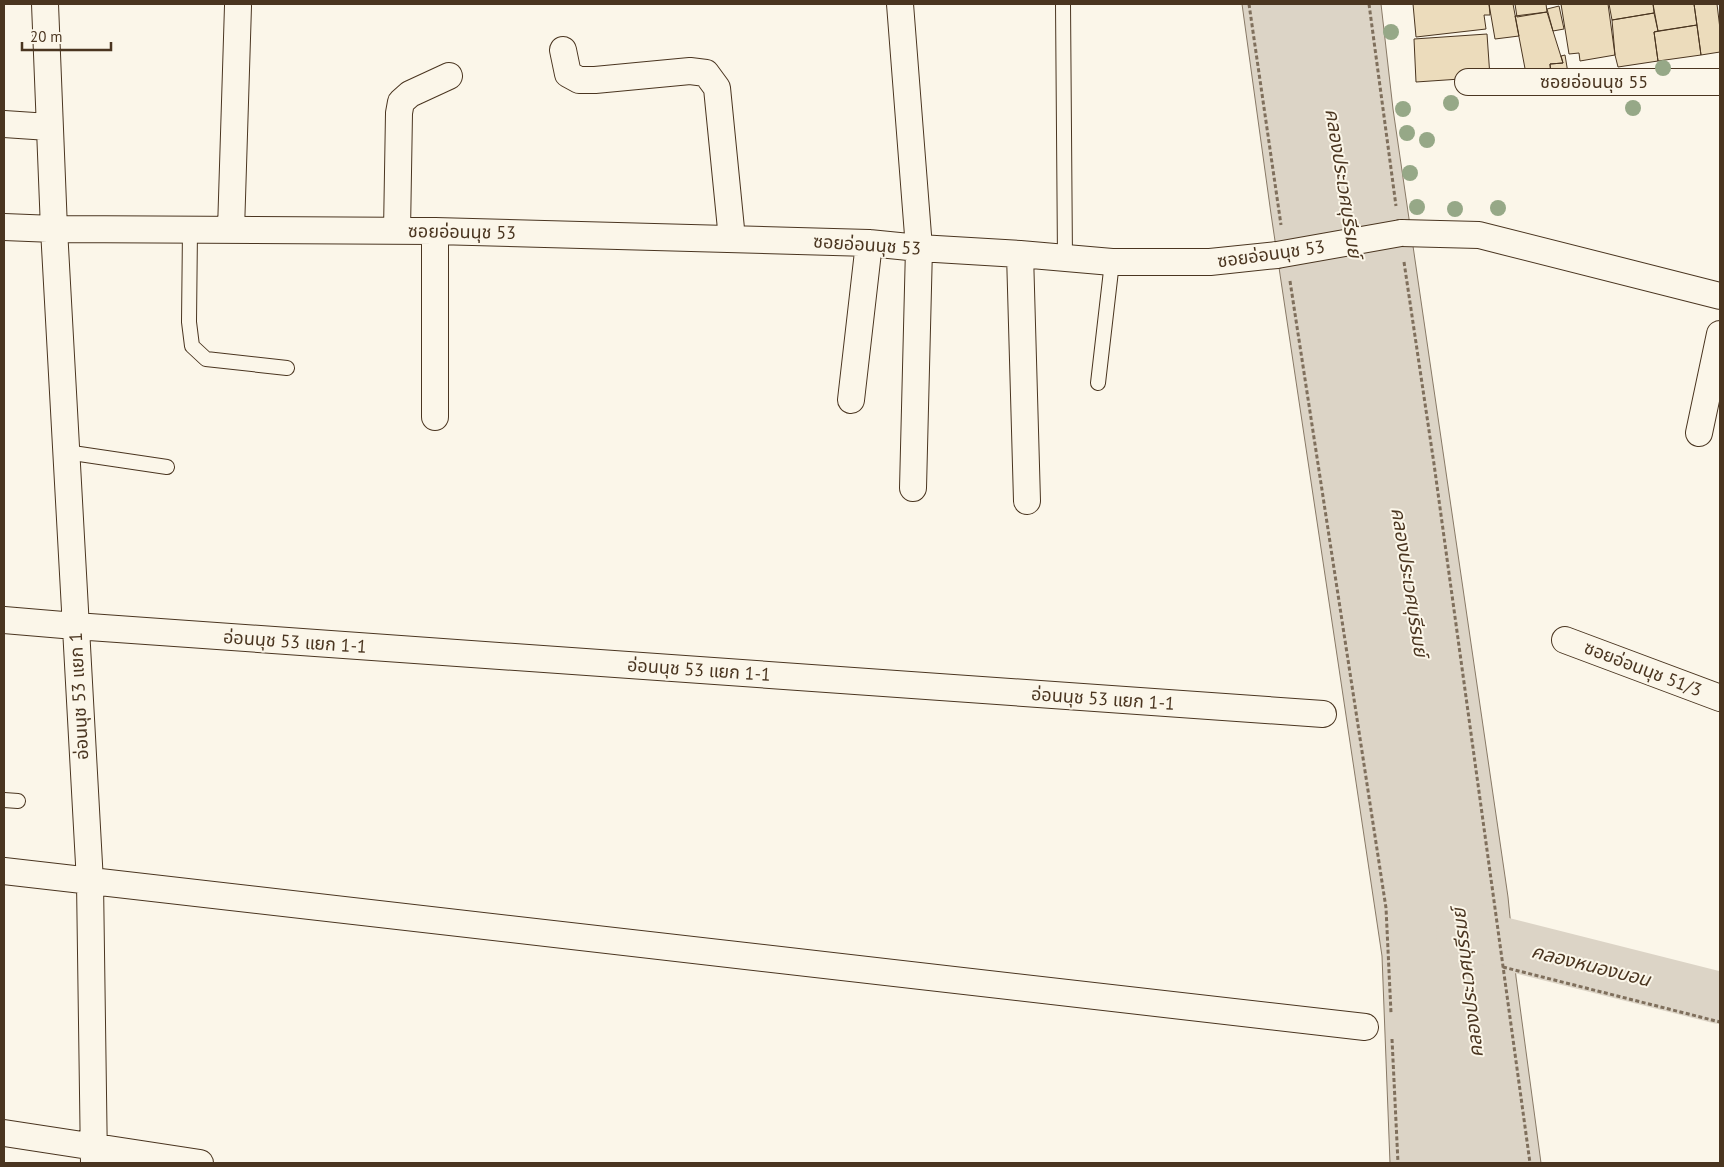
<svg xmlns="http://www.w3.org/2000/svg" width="1724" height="1167" viewBox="0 0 1724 1167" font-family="'PT Sans','Noto Sans Thai',sans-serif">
<rect width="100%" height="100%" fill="#fbf6e9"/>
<path fill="#dcd4c6" stroke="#887966" d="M 1242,4 L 1381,4 L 1393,109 L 1508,897 L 1516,977 L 1541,1163 L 1390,1163 L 1382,956 L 1271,214 Z"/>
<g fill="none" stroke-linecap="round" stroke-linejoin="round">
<path stroke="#dcd4c6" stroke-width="52" d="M 1462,933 L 1720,998"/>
</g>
<path fill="#ecdcbc" stroke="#4a3520" d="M 1413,4 L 1489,4 L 1490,15 L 1484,15 L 1486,29 L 1416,37 Z
M 1489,4 L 1513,4 L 1519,36 L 1495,39 Z
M 1515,4 L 1546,4 L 1547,12 L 1517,17 Z
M 1561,4 L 1608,4 L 1615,55 L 1580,61 L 1579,53 L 1569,54 Z
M 1609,4 L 1653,4 L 1654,13 L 1612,20 Z
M 1653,4 L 1694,4 L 1697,25 L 1658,31 Z
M 1694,4 L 1717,4 L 1720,29 L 1720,52 L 1701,55 Z
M 1559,6 L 1564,29 L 1553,31 L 1547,9 Z
M 1547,12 L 1563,63 L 1550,64 L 1551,75 L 1527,79 L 1515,16 Z
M 1654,13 L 1658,31 L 1654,32 L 1658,61 L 1618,67 L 1615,55 L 1612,20 Z
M 1697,25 L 1701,55 L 1658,61 L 1654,32 Z
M 1487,34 L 1490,77 L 1416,82 L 1414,39 Z
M 1565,55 L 1569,79 L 1551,75 L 1550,64 L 1563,63 L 1561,56 Z"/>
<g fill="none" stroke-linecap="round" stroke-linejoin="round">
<defs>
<path id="lane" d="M 1063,4 L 1065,259
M 190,230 L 189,322 L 192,346 L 206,359 L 287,368
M 1098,383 L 1112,262
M 66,452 L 167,467
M 4,800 L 18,801"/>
<path id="street" d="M 45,4 L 54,229 L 90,882 L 94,1163
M 900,4 L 919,248 L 913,488
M 563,50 L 568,74 L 579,80 L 595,80 L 690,71 L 706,73 L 717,88 L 732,239
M 1468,82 L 1720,82
M 4,124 L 49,127
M 4,227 L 54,229 L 435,231 L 869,243 L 919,248 L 1020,254 L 1112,262 L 1210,262 L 1277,255
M 231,230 L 238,6
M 397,231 L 399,113 L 401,102 L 410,94 L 449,76
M 435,231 L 435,417
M 1401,233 L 1479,235 L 1720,296
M 1020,254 L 1027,501
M 851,400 L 869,243
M 1699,433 L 1720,334
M 4,620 L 75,626 L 1323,714
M 1565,640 L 1720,698
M 4,871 L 1365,1027
M 4,1133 L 200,1163"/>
</defs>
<use href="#lane" stroke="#4a3520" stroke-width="16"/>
<use href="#street" stroke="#4a3520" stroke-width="28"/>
<path stroke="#7f6f5c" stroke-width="3" stroke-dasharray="4 2.5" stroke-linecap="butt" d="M 1249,4 L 1281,225
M 1369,4 L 1396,206
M 1404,262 L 1434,464 L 1530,1163
M 1290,281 L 1386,908 L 1391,1013
M 1503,967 L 1720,1022
M 1392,1039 L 1398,1163"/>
<use href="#lane" stroke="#fbf6e9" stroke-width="14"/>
<use href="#street" stroke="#fbf6e9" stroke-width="26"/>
<defs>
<path id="street-bridge" d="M 1277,255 L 1401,233"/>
</defs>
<use href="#street-bridge" stroke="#4a3520" stroke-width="28" stroke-linecap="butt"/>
<use href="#street-bridge" stroke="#fbf6e9" stroke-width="26"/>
</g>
<g fill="#96a887">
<circle cx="1391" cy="32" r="8"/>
<circle cx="1663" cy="68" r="8"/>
<circle cx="1451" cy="103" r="8"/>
<circle cx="1633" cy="108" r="8"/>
<circle cx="1403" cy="109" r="8"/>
<circle cx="1407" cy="133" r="8"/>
<circle cx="1427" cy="140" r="8"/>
<circle cx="1410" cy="173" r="8"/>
<circle cx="1417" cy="207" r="8"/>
<circle cx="1498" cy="208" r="8"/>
<circle cx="1455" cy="209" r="8"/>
</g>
<g text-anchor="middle" stroke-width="4" stroke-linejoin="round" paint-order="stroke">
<g font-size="18" fill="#4a3520" stroke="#fbf6e9">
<text x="1594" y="88">ซอยอ่อนนุช 55</text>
<text transform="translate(462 232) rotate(1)" y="6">ซอยอ่อนนุช 53</text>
<text transform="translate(867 245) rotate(4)" y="6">ซอยอ่อนนุช 53</text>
<text transform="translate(1271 254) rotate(-8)" y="6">ซอยอ่อนนุช 53</text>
<text transform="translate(295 642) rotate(4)" y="6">อ่อนนุช 53 แยก 1-1</text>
<text transform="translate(1643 669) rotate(21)" y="6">ซอยอ่อนนุช 51/3</text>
<text transform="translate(699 670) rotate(4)" y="6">อ่อนนุช 53 แยก 1-1</text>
<text transform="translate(79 696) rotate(-93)" y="6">อ่อนนุช 53 แยก 1</text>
<text transform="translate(1103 699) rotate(4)" y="6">อ่อนนุช 53 แยก 1-1</text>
</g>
<g font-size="19" font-style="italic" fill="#4a3520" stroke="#fbf6e9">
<text transform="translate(1344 183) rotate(81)" y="7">คลองประเวศบุรีรมย์</text>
<text transform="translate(1410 582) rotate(81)" y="7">คลองประเวศบุรีรมย์</text>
<text transform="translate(1591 965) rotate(14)" y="7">คลองหนองบอน</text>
<text transform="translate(1467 983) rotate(-97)" y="7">คลองประเวศบุรีรมย์</text>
</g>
</g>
<rect width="1724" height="1167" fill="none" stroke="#4a3520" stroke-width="10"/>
<path d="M22 42v8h89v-8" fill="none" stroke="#4a3520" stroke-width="2.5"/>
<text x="30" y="42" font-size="15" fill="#4a3520" stroke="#fbf6e9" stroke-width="4" paint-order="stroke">20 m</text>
</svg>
